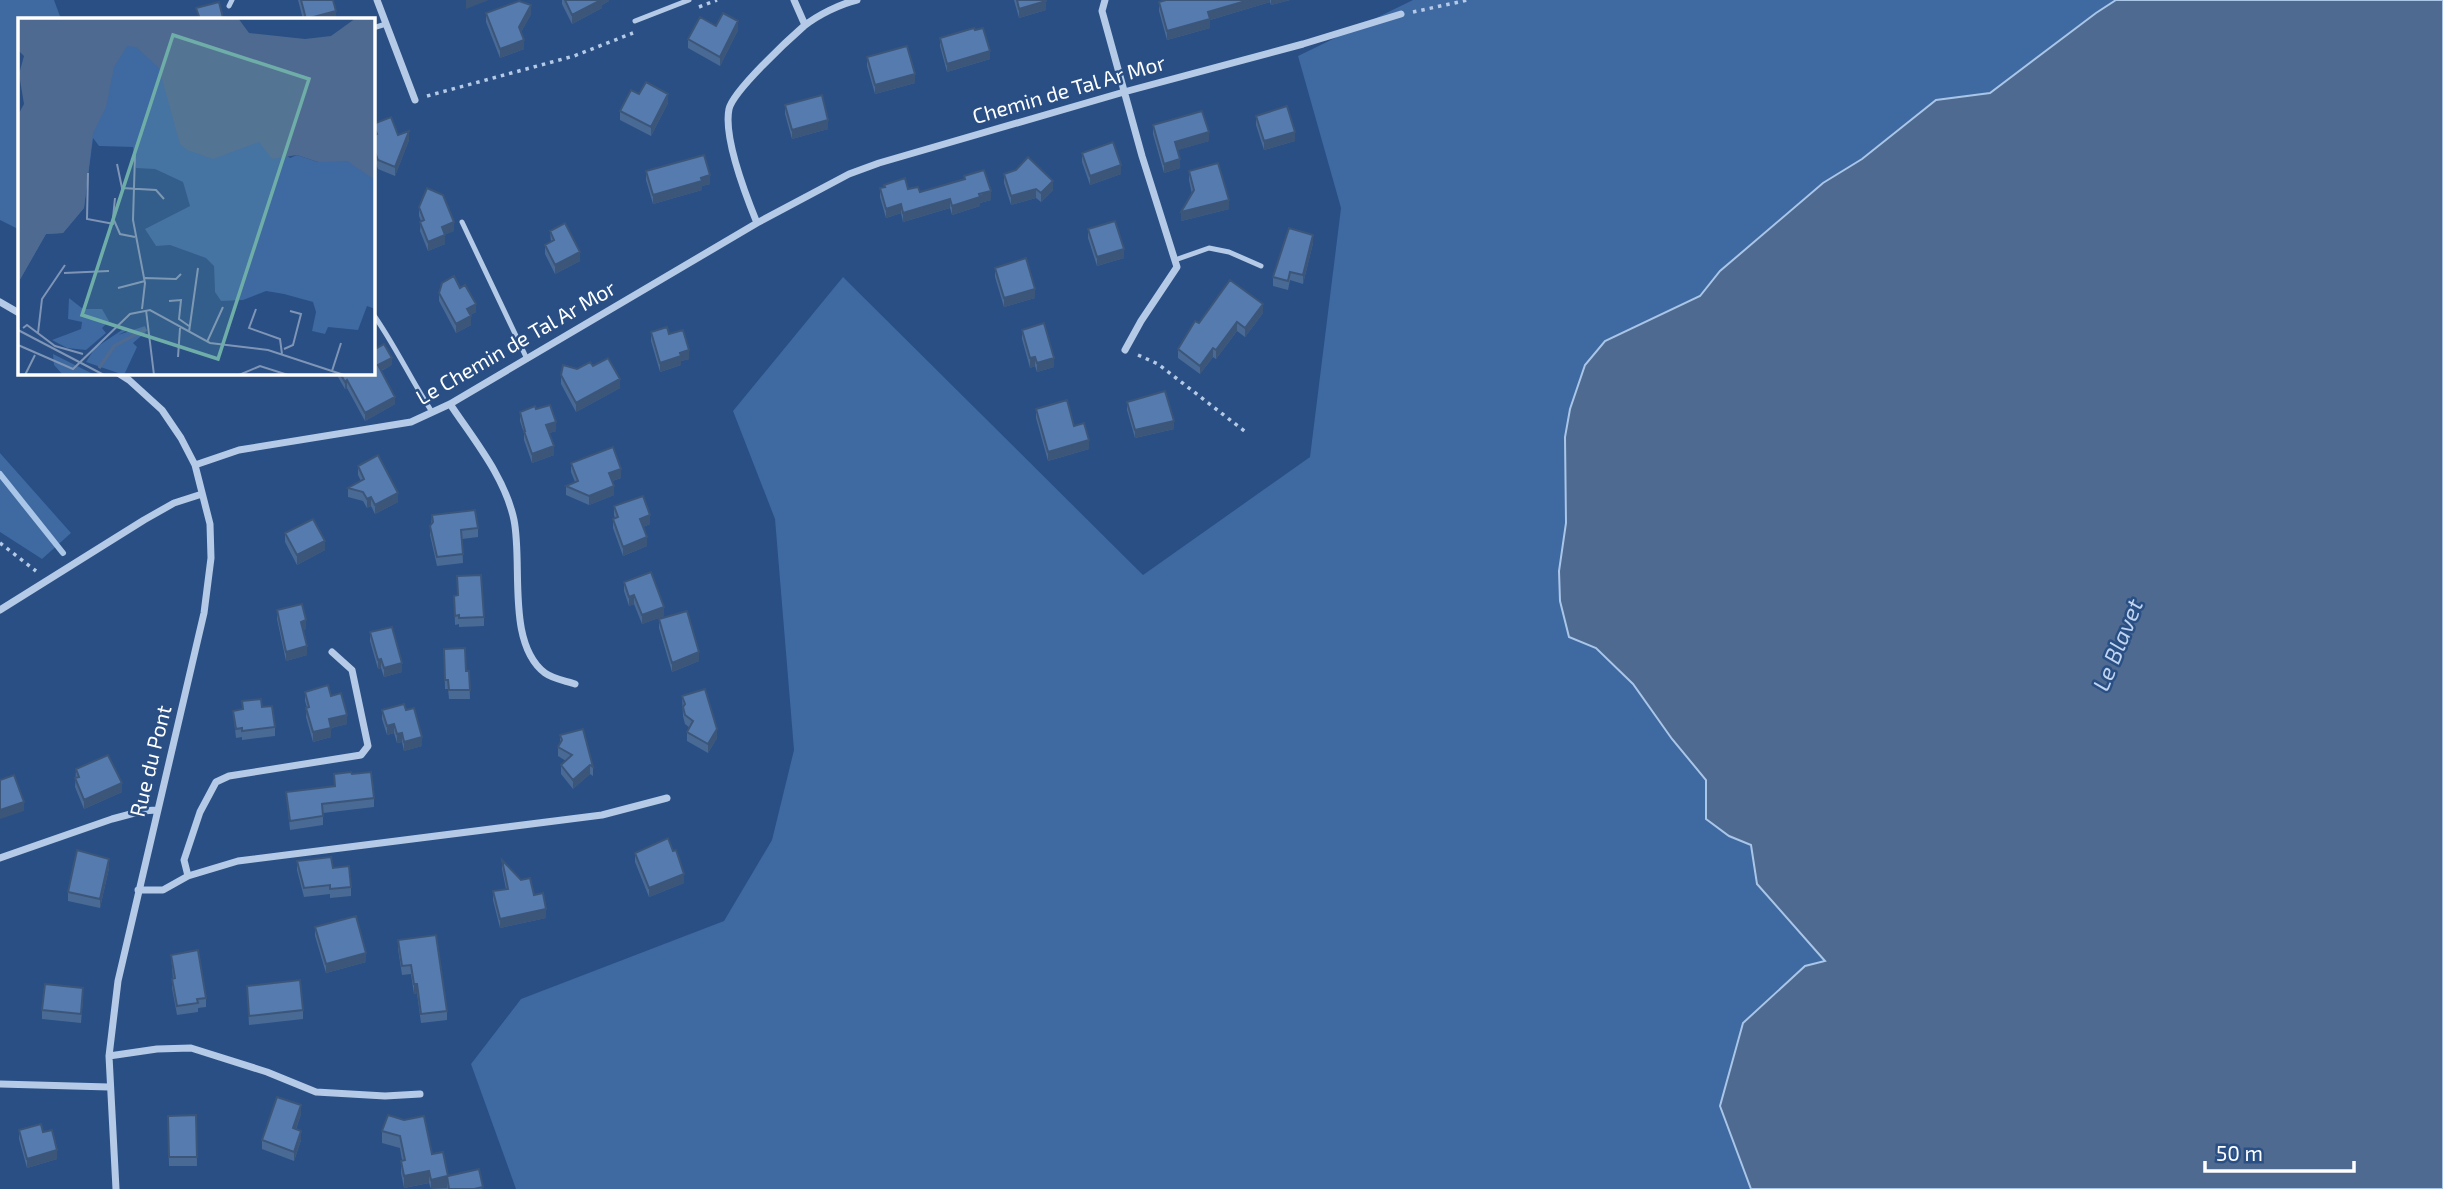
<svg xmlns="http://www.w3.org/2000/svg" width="2443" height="1189" viewBox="0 0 2443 1189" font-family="'Exo 2',sans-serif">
<rect width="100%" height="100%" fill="#294f85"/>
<path fill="#3e69a1" d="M 0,0 L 54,0 L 61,19 L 19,19 L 18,229 L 0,220 Z
M 1413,0 L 2189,0 L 1825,961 L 1720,1106 L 1751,1189 L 516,1189 L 471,1064 L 521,999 L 724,921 L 772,840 L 794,750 L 775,519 L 733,411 L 843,277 L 1143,575 L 1310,457 L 1341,208 L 1298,56 Z
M 0,453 L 71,533 L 42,559 L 0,532 Z"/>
<path fill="#4f6a90" stroke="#a9c5e7" stroke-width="2" d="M 2116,0 L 2443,0 L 2443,1189 L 1751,1189 L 1720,1106 L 1743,1023 L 1805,966 L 1825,961 L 1757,884 L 1751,845 L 1729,836 L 1706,819 L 1706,780 L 1672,739 L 1633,684 L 1596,648 L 1569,637 L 1560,601 L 1559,571 L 1566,523 L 1565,437 L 1570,409 L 1585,365 L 1605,341 L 1700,296 L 1720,271 L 1823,183 L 1862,159 L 1936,100 L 1990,93 L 2096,13 Z"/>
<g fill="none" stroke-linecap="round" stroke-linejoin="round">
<path stroke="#a9c5e7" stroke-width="6" d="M 0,474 L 63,553"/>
<path stroke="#b4cae7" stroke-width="3.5" stroke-dasharray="3.5 5" stroke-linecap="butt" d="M 699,7 L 717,0
M 1413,12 L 1468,0
M 427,96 L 574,56 L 633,33
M 1138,355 L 1158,364 L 1247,433
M 0,543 L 36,571"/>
<path stroke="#b4cae7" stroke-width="5" d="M 229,6 L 232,0
M 635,21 L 689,0
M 373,28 L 386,24
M 462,222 L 527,359
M 1175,260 L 1209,248 L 1229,252 L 1261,266
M 373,314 C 395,345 411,380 432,412"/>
<path stroke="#b4cae7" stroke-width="7" d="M 377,0 L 415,100
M 794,0 L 805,25
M 1105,0 L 1102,11 L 1142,156 L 1177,267 L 1141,321 L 1125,350
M 757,223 C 746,196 723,138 729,109 C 733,91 788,40 804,26 C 818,15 840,4 857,0
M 0,302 L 19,313
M 450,404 C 474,440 505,477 514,520 C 523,565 506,643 545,673 C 553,679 567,681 575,684
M 195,465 L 239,450 L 411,422 L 450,404 L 757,223 L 849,174 L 879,163 L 1124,92 L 1303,44 L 1401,14
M 0,610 L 144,520 L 174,503 L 202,494
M 0,858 L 112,819 L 142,811 L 156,810
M 188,876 L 184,860 L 200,812 L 216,782 L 229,776 L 361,755 L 368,746 L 352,670 L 332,652
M 138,890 L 163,890 L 188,876 L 238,861 L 602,815 L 667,798
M 109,1056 L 157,1049 L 191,1048 L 267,1072 L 316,1092 L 385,1096 L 420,1094
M 0,1084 L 109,1087
M 116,1189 L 109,1056 L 118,981 L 204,613 L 211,558 L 210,524 L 195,465 L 181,438 L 162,410 L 129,380 L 118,373"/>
</g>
<path fill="#4a6a96" d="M 298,0 L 333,0 L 336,19 L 303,19 Z
M 562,0 L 609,0 L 609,1 L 602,5 L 602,8 L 572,24 L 562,4 Z
M 1014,0 L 1046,0 L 1046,10 L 1019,18 Z
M 1166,0 L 1290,0 L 1271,5 L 1270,2 L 1210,20 L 1210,28 L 1167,40 L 1159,11 L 1159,2 Z
M 486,13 L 531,14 L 521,32 L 524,49 L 500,58 L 486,22 Z
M 716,26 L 738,30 L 720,66 L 688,48 L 688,39 Z
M 940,38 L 990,59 L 947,72 L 940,46 Z
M 867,57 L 915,83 L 875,94 L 867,66 Z
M 639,94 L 668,103 L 651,136 L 620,120 L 620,111 Z
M 785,105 L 828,129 L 792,139 L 785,114 Z
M 1256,116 L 1295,141 L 1264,150 L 1256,125 Z
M 373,124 L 409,140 L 395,176 L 378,169 L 373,156 L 373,136 L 374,135 Z
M 1153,125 L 1209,141 L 1177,150 L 1180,168 L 1164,173 L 1153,134 Z
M 1082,153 L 1121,174 L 1090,185 L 1082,162 Z
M 646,171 L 710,184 L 702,186 L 702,190 L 653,204 L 646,180 Z
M 1189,171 L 1229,209 L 1181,221 L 1192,194 L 1189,180 Z
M 1004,174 L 1053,190 L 1041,202 L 1036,198 L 1011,205 L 1004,183 Z
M 964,176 L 991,200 L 980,203 L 980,206 L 952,215 L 950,208 L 903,222 L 901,213 L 886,218 L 880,197 L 880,188 L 884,187 L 884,185 L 920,192 L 964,179 Z
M 419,207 L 454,231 L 445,234 L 445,244 L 428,251 L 420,231 L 421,221 L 419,216 Z
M 1088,229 L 1124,258 L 1097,266 L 1088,238 Z
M 550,231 L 580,261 L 555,274 L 545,254 L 545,245 L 551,242 Z
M 1313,243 L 1303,284 L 1290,280 L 1288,290 L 1273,286 L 1273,277 Z
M 995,268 L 1035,298 L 1004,307 L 995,277 Z
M 439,293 L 476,312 L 470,315 L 471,325 L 456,333 L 439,301 Z
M 1263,313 L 1245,337 L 1237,331 L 1216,359 L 1213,357 L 1200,374 L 1178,358 L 1178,349 L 1199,323 Z
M 1022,330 L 1054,367 L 1037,372 L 1035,366 L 1030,368 L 1022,339 Z
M 651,332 L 669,334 L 689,359 L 681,361 L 681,365 L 660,372 L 651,341 Z
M 392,365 L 381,371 L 395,404 L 365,421 L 347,388 L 345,389 L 338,377 L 338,373 L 373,373 Z
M 593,366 L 620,388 L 576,412 L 561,384 L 561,375 L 577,369 Z
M 1127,402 L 1174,429 L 1135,438 L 1127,410 Z
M 536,409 L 556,431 L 549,433 L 554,455 L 532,463 L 524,440 L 524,433 L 520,421 L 520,412 Z
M 1036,409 L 1074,426 L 1089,449 L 1048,461 L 1036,418 Z
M 571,463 L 621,478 L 612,481 L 614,495 L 589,505 L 566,495 L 566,486 L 575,482 L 571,472 Z
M 358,466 L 398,502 L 375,514 L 371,506 L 367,508 L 363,501 L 348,497 L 348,488 L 361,481 L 358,475 Z
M 614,506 L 650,524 L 643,527 L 647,546 L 623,556 L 613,528 L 613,519 L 615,518 L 614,515 Z
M 432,515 L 478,528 L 478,537 L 462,539 L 463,563 L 437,566 L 430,535 Z
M 285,533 L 325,550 L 297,565 L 285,542 Z
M 457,576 L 484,617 L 484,626 L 459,627 L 459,624 L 455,625 L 454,596 L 458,595 Z
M 624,582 L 664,616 L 642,624 L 634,604 L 629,606 L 624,591 Z
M 277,610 L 306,629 L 303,630 L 307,655 L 286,661 L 277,619 Z
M 659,619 L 699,661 L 672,672 L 659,628 Z
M 370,632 L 402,672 L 384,677 L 381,668 L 378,669 L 370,641 Z
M 444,649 L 466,671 L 469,671 L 470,699 L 449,699 L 448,689 L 445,689 Z
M 305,692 L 331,696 L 347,724 L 331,728 L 331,737 L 313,742 L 306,717 L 307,708 L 305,701 Z
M 682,696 L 717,738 L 708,753 L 687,741 L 687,732 L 690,728 L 685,724 L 683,716 Z
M 242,701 L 262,707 L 275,727 L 275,736 L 242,740 L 242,737 L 236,738 L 233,711 L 242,710 Z
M 382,710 L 406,710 L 422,746 L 404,751 L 402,742 L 397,743 L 394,733 L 387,735 L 382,719 Z
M 560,735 L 593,767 L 593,776 L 590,774 L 573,789 L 561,774 L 561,765 L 566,761 L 558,756 L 558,747 L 560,742 Z
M 76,769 L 122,792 L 84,809 L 75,787 Z
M 334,774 L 352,774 L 374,798 L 374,807 L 323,813 L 323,825 L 290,830 L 286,792 L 334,786 Z
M 635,853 L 684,883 L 649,897 L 635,862 Z
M 502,860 L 546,918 L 500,928 L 493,900 L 493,891 L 506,889 L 502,869 Z
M 297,861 L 333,868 L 351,887 L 351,896 L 330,898 L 330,894 L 304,897 L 297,870 Z
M 109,868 L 100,908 L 68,901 L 68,892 Z
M 315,927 L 366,962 L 326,973 L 315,936 Z
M 398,940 L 447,1011 L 447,1020 L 421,1023 L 417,993 L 414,994 L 411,974 L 402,975 L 398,949 Z
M 171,955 L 206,998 L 206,1007 L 198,1008 L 198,1012 L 177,1015 L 172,988 L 172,979 L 173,979 Z
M 247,986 L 303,1010 L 303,1019 L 249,1025 Z
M 83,997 L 81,1023 L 42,1019 L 42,1010 Z
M 301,1114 L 296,1129 L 301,1140 L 294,1161 L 262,1149 L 262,1140 Z
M 196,1115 L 197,1166 L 169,1166 L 168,1116 Z
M 388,1115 L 432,1154 L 448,1176 L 483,1189 L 431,1189 L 429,1183 L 404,1188 L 401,1173 L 401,1161 L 402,1160 L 400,1148 L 382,1143 L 382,1131 Z
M 19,1130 L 43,1132 L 57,1159 L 27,1168 L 19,1139 Z"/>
<path fill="#3c567a" d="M 466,0 L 489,0 L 466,9 Z
M 600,0 L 609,0 L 609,1 L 602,5 L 602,8 L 572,24 L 572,15 Z
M 1249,0 L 1270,0 L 1270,2 L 1210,20 L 1210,28 L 1167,40 L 1167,31 L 1208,12 Z
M 1271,0 L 1290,0 L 1271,5 Z
M 1046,1 L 1046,10 L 1019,18 L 1019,9 Z
M 531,5 L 531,14 L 519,36 L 519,27 Z
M 336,11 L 336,19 L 307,19 Z
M 738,21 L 738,30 L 720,66 L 720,57 Z
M 524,40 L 524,49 L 500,58 L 500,49 Z
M 990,51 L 990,59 L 947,72 L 947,64 Z
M 915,74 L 915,83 L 875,94 L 875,85 Z
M 668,94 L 668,103 L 651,136 L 651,127 Z
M 828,120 L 828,129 L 792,139 L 792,130 Z
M 409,131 L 409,140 L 395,176 L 395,167 Z
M 1209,132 L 1209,141 L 1175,151 L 1175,142 Z
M 1295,132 L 1295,141 L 1264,150 L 1264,141 Z
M 1180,159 L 1180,168 L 1164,173 L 1164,164 Z
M 1121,165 L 1121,174 L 1090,185 L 1090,176 Z
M 710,175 L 710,184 L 702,186 L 702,190 L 653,204 L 653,195 Z
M 1053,181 L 1053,190 L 1041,202 L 1041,193 Z
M 1036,189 L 1036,198 L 1011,205 L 1011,196 Z
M 991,191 L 991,200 L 980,203 L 980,206 L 952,215 L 952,206 Z
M 950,199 L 950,208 L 903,222 L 903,213 Z
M 1229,200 L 1229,209 L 1181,221 L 1181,212 Z
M 901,204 L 901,213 L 886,218 L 886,209 Z
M 454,222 L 454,231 L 442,236 L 442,227 Z
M 445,235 L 445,244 L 428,251 L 428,242 Z
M 1313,235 L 1313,243 L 1303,284 L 1303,275 Z
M 1124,249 L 1124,258 L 1097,266 L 1097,257 Z
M 580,252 L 580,261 L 555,274 L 555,265 Z
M 1035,289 L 1035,298 L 1004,307 L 1004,298 Z
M 476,304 L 476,312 L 467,317 L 467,309 Z
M 1263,304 L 1263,313 L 1245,337 L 1245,328 Z
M 471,316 L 471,325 L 456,333 L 456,324 Z
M 1237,322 L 1237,331 L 1216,359 L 1216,350 Z
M 1213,348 L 1213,357 L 1200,374 L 1200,366 Z
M 689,350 L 689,359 L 681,361 L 681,365 L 660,372 L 660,363 L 680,353 Z
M 1035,357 L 1035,366 L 1030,368 L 1030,358 Z
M 392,358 L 392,365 L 378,372 L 378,365 Z
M 1054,358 L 1054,367 L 1037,372 L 1037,363 Z
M 620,379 L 620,388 L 576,412 L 576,403 Z
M 347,380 L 347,388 L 345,389 L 345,382 Z
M 395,397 L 395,404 L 365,421 L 365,413 Z
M 1174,421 L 1174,429 L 1135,438 L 1135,430 Z
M 556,422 L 556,431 L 546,434 L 546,425 Z
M 1089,440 L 1089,449 L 1048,461 L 1048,452 Z
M 554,446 L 554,455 L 532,463 L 532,454 Z
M 621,469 L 621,478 L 609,482 L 609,473 Z
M 614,486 L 614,495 L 589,505 L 589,496 Z
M 398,493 L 398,502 L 375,514 L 375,505 Z
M 371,497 L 371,506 L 367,508 L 367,499 Z
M 650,515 L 650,524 L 640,528 L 640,519 Z
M 647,537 L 647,546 L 623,556 L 623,547 Z
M 325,541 L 325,550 L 297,565 L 297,555 Z
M 634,595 L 634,604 L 629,606 L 629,597 Z
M 664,607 L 664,616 L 642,624 L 642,615 Z
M 306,620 L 306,629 L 301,631 L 301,622 Z
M 307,646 L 307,655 L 286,661 L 286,652 Z
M 699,652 L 699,661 L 672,672 L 672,663 Z
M 381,659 L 381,668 L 378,669 L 378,660 Z
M 402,663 L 402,672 L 384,677 L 384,668 Z
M 347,715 L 347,724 L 331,728 L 331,737 L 313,742 L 313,732 L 329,719 Z
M 394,724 L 394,733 L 387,735 L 387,726 Z
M 717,729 L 717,738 L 708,753 L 708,744 Z
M 402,733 L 402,742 L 397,743 L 397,734 Z
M 422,737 L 422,746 L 404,751 L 404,742 Z
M 590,765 L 590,774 L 573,789 L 573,780 Z
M 122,783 L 122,792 L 84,809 L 84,800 Z
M 24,802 L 24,811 L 0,819 L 0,810 Z
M 109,859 L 109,868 L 100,908 L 100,899 Z
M 684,874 L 684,883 L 649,897 L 649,888 Z
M 546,909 L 546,918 L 500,928 L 500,919 Z
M 366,953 L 366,962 L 326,973 L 326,964 Z
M 414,984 L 417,984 L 417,993 L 414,994 Z
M 301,1105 L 301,1114 L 293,1137 L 293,1128 Z
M 301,1131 L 301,1140 L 294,1161 L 294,1152 Z
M 57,1150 L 57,1159 L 27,1168 L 27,1159 Z
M 429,1171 L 429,1183 L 404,1188 L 404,1176 Z
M 447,1176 L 447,1188 L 431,1189 L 431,1180 Z"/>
<path fill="#567bae" stroke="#3c567a" stroke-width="2" d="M 301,0 L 333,0 L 336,11 L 306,19 Z
M 565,0 L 601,0 L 572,15 Z
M 1017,0 L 1046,0 L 1046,1 L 1019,9 Z
M 1166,0 L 1249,0 L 1208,12 L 1210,19 L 1167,31 L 1159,2 Z
M 519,1 L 531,5 L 519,27 L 524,40 L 500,49 L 486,13 Z
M 219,2 L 223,18 L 225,17 L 226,19 L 200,19 L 196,8 Z
M 723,13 L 738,21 L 720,57 L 688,39 L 700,17 L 716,26 Z
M 974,28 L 975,30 L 983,28 L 990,51 L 947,64 L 940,38 Z
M 907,46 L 915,74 L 875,85 L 867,57 Z
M 646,82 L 668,94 L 651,127 L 620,111 L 631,90 L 639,94 Z
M 822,95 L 828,120 L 792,130 L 785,105 Z
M 1287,106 L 1295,132 L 1264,141 L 1256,116 Z
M 1202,111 L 1209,132 L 1175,142 L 1180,159 L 1164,164 L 1153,125 Z
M 391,117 L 398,135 L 409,131 L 395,167 L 378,160 L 373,147 L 373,136 L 377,134 L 373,124 Z
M 1113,142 L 1121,165 L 1090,176 L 1082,153 Z
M 704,155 L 710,175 L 701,178 L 702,181 L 653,195 L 646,171 Z
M 1028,157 L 1053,181 L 1041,193 L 1036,189 L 1011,196 L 1004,174 L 1016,170 Z
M 1218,163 L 1229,200 L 1181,212 L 1194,190 L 1189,171 Z
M 984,170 L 991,191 L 979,194 L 980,197 L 952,206 L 950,199 L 903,213 L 901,204 L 886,209 L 880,188 L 885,187 L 884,185 L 905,178 L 908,189 L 918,187 L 920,192 L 965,179 L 964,176 Z
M 427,188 L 443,195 L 454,222 L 442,227 L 445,235 L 428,242 L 420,222 L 424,220 L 419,207 Z
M 1115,221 L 1124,249 L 1097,257 L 1088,229 Z
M 565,223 L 580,252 L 555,265 L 545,245 L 554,240 L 550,231 Z
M 1289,228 L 1313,235 L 1303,275 L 1290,272 L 1288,281 L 1273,277 Z
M 1026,258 L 1035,289 L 1004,298 L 995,268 Z
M 454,276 L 460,288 L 465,285 L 476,304 L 467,309 L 471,316 L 456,324 L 439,293 L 442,283 Z
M 1230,280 L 1263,304 L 1245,328 L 1237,322 L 1216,350 L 1213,348 L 1200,366 L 1178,349 L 1195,321 L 1199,323 Z
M 1044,323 L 1054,358 L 1037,363 L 1035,357 L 1030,358 L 1022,330 Z
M 667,327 L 669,334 L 683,330 L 689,350 L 680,353 L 681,356 L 660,363 L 651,332 Z
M 384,344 L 392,358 L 378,365 L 395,397 L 365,413 L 347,380 L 345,382 L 340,373 L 373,373 L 373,350 Z
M 608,358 L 620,379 L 576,403 L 561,375 L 563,365 L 577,369 L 590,362 L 593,366 Z
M 1165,391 L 1174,421 L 1135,430 L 1127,402 Z
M 1067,400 L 1074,426 L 1084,423 L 1089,440 L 1048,452 L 1036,409 Z
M 550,405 L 556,422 L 546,425 L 554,446 L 532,454 L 524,431 L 525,431 L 520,412 L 535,406 L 536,409 Z
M 613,447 L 621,469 L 609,473 L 614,486 L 589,496 L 566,486 L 578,481 L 571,463 Z
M 378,455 L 398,493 L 375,505 L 371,497 L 367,499 L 363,492 L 348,488 L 364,479 L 358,466 Z
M 643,496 L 650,515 L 640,519 L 647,537 L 623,547 L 613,519 L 618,517 L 614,506 Z
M 475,510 L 478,528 L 461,530 L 463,554 L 437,557 L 430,526 L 433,522 L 432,515 Z
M 313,519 L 325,541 L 297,555 L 285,533 Z
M 651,572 L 664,607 L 642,615 L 634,595 L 629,597 L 624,582 Z
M 481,575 L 484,617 L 459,618 L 459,615 L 455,616 L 454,596 L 458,595 L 457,576 Z
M 302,604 L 306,620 L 301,622 L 307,646 L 286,652 L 277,610 Z
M 687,611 L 699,652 L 672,663 L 659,619 Z
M 392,627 L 402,663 L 384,668 L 381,659 L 378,660 L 370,632 Z
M 465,648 L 466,671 L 469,671 L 470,690 L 449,690 L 448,680 L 445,680 L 444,649 Z
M 328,685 L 331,696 L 341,693 L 347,715 L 329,719 L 331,728 L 313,732 L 306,708 L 309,707 L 305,692 Z
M 705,689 L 717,729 L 708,744 L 687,732 L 693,721 L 685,715 L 683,707 L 685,704 L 682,696 Z
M 261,699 L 262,707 L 272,706 L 275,727 L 242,731 L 242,728 L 236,729 L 233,711 L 243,709 L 242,701 Z
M 404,704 L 406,710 L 414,708 L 422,737 L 404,742 L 402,733 L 397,734 L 394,724 L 387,726 L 382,710 Z
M 583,729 L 593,767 L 590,765 L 573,780 L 561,765 L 572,755 L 558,747 L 562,740 L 560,735 Z
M 108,755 L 122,783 L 84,800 L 75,778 L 79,777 L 76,769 Z
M 351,772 L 352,774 L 371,772 L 374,798 L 322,804 L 323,816 L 290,821 L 286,792 L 335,786 L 334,774 Z
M 14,775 L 24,802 L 0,810 L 0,780 Z
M 668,838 L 673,851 L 676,850 L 684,874 L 649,888 L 635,853 Z
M 77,850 L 109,859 L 100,899 L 68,892 Z
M 331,857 L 333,868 L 349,866 L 351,887 L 330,889 L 330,885 L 304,888 L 297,861 Z
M 502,860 L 521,880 L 530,878 L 534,895 L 543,893 L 546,909 L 500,919 L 493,891 L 508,889 Z
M 356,916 L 366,953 L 326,964 L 315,927 Z
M 436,935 L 447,1011 L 421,1014 L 417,984 L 414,984 L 411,965 L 402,966 L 398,940 Z
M 198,950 L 206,998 L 197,999 L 198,1003 L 177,1006 L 172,979 L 175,978 L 171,955 Z
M 300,980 L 303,1010 L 249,1016 L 247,986 Z
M 45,984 L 83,988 L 81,1014 L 42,1010 Z
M 277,1097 L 301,1105 L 293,1128 L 301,1131 L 294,1152 L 262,1140 Z
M 196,1115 L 197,1157 L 169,1157 L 168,1116 Z
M 388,1115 L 404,1120 L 424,1116 L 432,1154 L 443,1152 L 448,1176 L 479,1169 L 483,1187 L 474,1189 L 449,1189 L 447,1176 L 431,1180 L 429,1171 L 404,1176 L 401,1161 L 405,1160 L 400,1136 L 382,1131 Z
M 41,1124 L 43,1132 L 52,1130 L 57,1150 L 27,1159 L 19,1130 Z"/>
<g text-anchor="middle" stroke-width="5" stroke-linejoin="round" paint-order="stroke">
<g font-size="21" fill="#fff" stroke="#294f85">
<text transform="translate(1069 90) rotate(-16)" y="7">Chemin de Tal Ar Mor</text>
<text transform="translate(516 343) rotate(-30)" y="7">Le Chemin de Tal Ar Mor</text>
<text transform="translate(151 761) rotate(-76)" y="7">Rue du Pont</text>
</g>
<g font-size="23" font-style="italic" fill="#bfd4ef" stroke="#294f85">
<text transform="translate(2118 645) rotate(-68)" y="8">Le Blavet</text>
</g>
</g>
<g transform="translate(18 18)">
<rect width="357" height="357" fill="#294f85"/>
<path d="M 91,7 L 272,140 L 279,137 L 300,144 L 357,118 L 357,291 L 349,288 L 340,312 L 310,309 L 307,316 L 294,313 L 298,294 L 295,284 L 266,276 L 248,273 L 225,282 L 203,283 L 197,274 L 196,248 L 188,240 L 152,227 L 138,228 L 127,211 L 172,188 L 165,164 L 137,151 L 118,150 L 115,129 L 81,128 L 75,120 L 66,190 L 45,215 L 28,216 L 0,265 ZM 51,280 L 65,291 L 84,291 L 91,303 L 84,310 L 88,315 L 68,332 L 49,330 L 34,322 L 63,311 L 64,304 L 50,301 ZM 127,308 L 129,313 L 115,325 L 119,329 L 106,357 L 68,344 L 77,330 L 104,312 L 110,312 L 100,317 ZM 35,336 L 77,357 L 45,357 L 36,347 Z" fill="#3e69a1"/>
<path d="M 0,0 L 220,0 L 231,15 L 287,21 L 313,18 L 338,0 L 357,0 L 357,162 L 329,143 L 300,144 L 279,137 L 254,141 L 241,124 L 195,141 L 169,132 L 162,126 L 141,50 L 118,29 L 109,28 L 96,49 L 88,89 L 75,115 L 66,190 L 45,215 L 28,216 L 0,265 L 0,97 L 6,86 L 1,56 L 6,38 L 0,32 Z" fill="#4f6a90"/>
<path fill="none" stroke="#4f6a90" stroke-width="3.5" d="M 81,350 L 96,328 L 128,311"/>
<path fill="none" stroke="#7f95b6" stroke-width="2" d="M 117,137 L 115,202 L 127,265 L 124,291M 99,146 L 104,170 L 138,172 L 146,181M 70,155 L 69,201 L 96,206M 97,180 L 95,200 L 102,216 L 117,219M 46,255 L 91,253M 127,260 L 158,261 L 163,256M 100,270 L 127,263M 151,283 L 163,282 L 161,301 L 171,308M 238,291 L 231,310 L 262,321 L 264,336M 128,292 L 136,357M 5,310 L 9,307 L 37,328 L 65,336M 0,312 L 86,357M 171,314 L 180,250M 20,315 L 24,281 L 47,247M 189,324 L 205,289M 0,327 L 55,351 L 112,296 L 132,292 L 192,325 L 250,332 L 326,357M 266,331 L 275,327 L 283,296 L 272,293M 160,339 L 162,310M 314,353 L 323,325M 7,357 L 17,337M 221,357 L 242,348 L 270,357"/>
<path fill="#6fada8" fill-opacity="0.15" stroke="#6fada8" stroke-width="3.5" d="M 155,17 L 291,61 L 200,341 L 64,297 Z"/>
<rect width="357" height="357" fill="none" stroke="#fff" stroke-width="3.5"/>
</g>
<path d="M2205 1161v10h149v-10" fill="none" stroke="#ffffff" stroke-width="3.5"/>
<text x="2216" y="1161" font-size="21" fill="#ffffff" stroke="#294f85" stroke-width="5" paint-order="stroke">50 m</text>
</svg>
